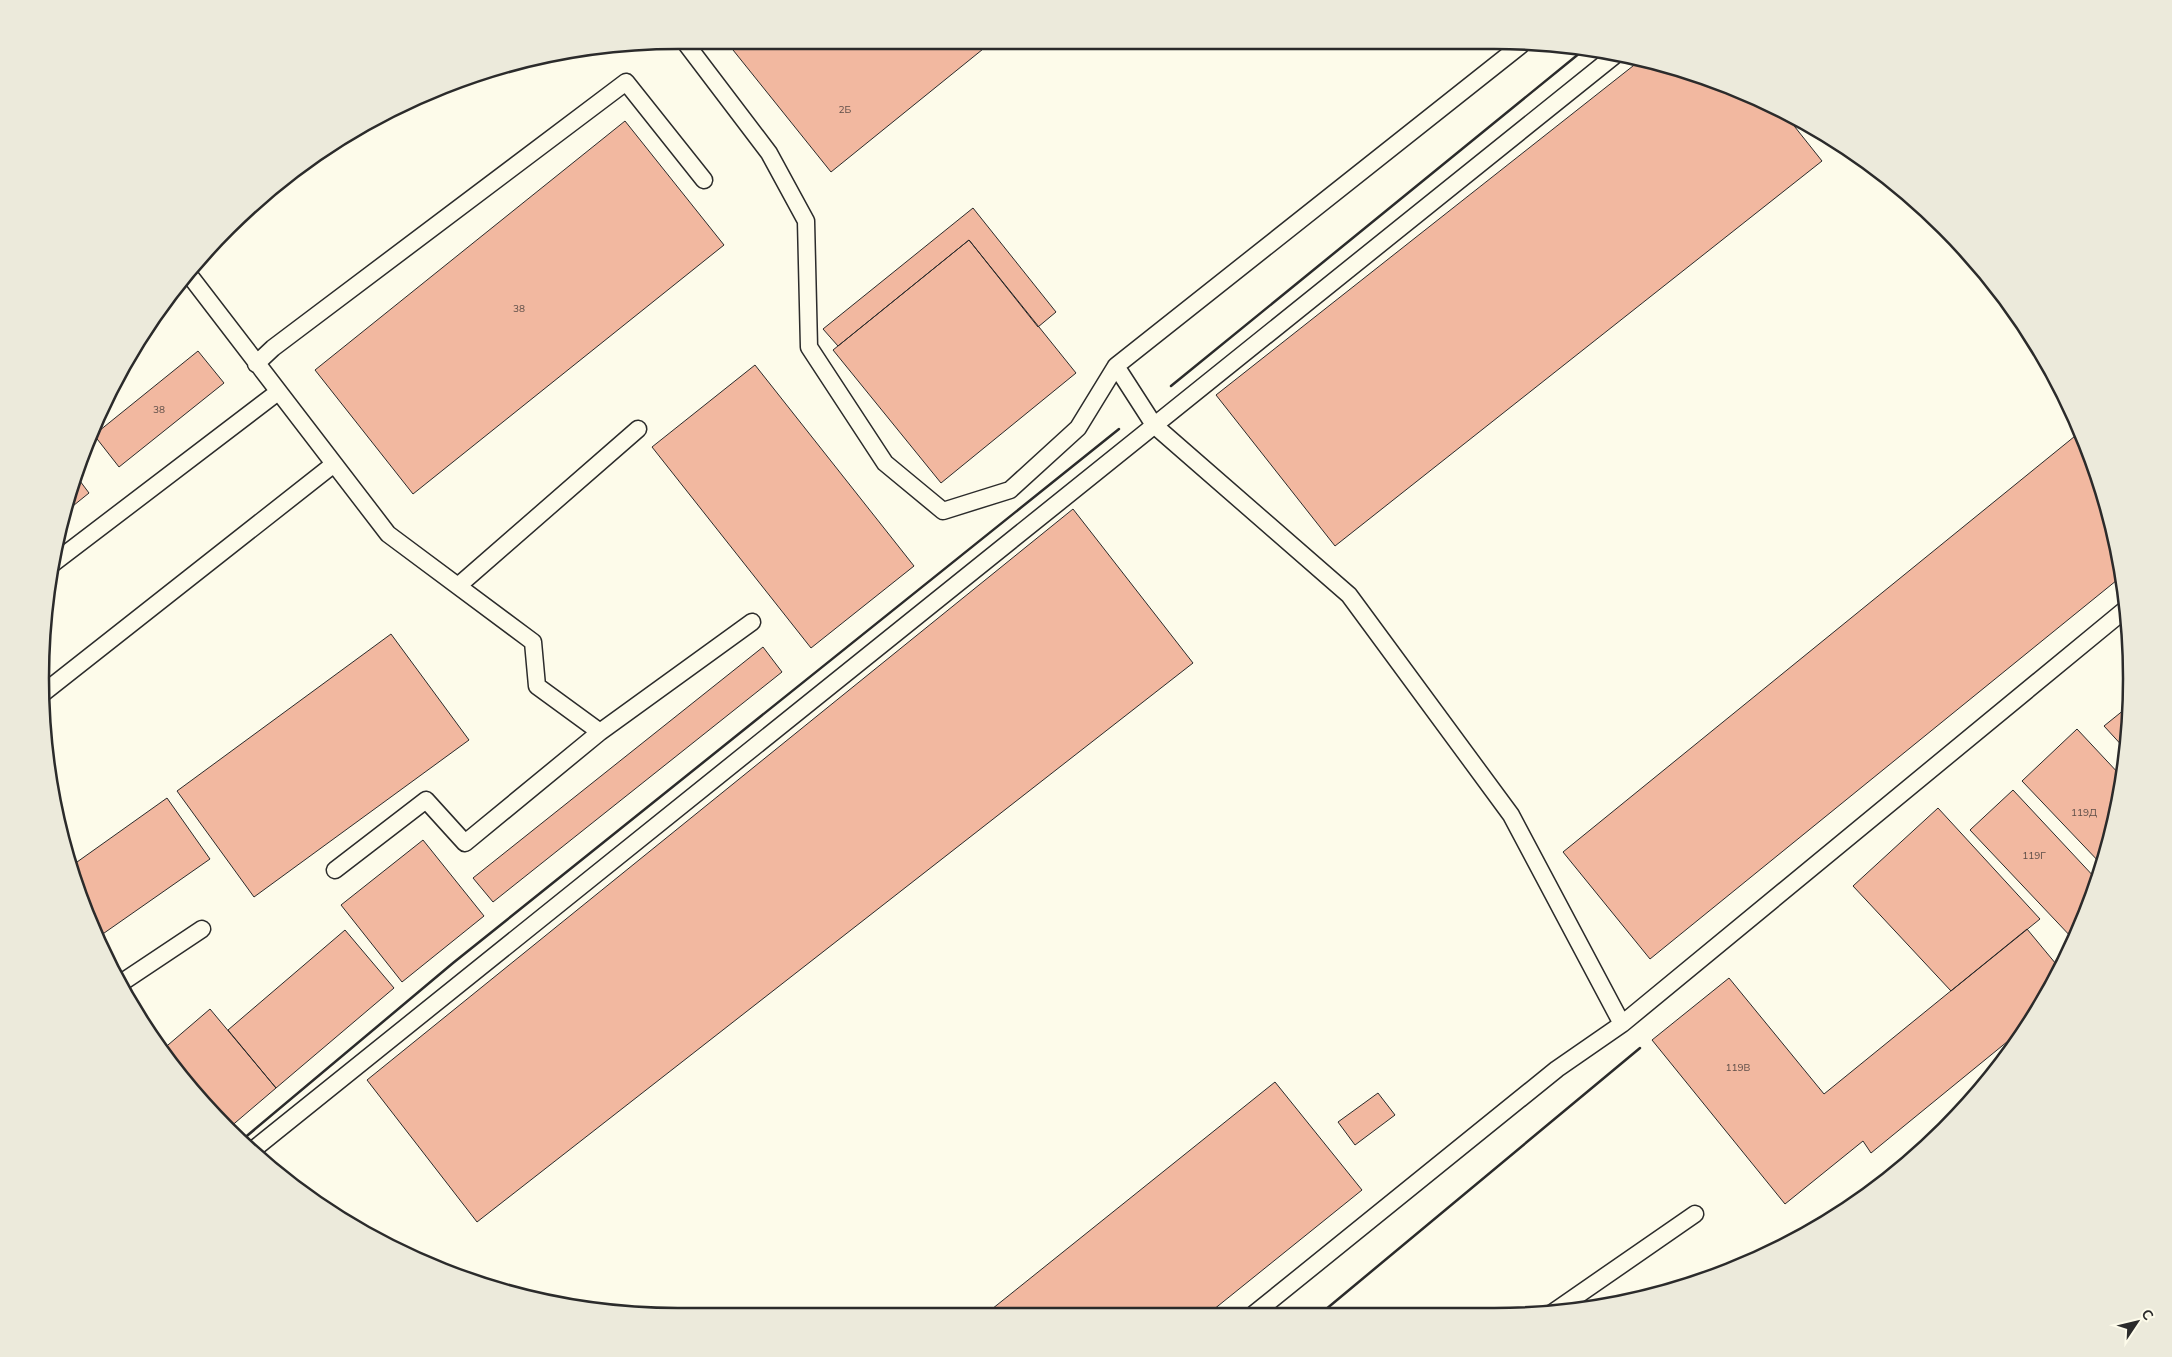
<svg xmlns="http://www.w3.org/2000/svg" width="2172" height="1357" viewBox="0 0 2172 1357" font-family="Mulish,sans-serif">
<rect width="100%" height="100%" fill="#fdfbea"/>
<path fill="#f2b8a0" stroke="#2b2b2b" d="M 729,45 L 988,45 L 831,172 Z
M 1638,62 L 1738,89 L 1787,117 L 1822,161 L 1335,546 L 1216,395 Z
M 625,121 L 724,245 L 413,494 L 315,370 Z
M 973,208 L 1056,312 L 1038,327 L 969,240 L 838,346 L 823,329 Z
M 969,240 L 1076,373 L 941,483 L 833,350 Z
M 198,351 L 224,383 L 119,467 L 94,435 Z
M 755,365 L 914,566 L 811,648 L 652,447 Z
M 2080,432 L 2098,474 L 2122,576 L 1650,959 L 1563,852 Z
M 74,473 L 89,493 L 63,514 Z
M 1073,509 L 1193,663 L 477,1222 L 367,1080 Z
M 391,634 L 469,740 L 254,897 L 177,791 Z
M 763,647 L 782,672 L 493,902 L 473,878 Z
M 2130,705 L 2131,721 L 2126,750 L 2104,726 Z
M 2077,729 L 2121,776 L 2110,844 L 2102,865 L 2022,781 Z
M 2013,790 L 2097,880 L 2074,940 L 1970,830 Z
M 167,798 L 210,859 L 97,938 L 89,923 L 70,867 Z
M 1938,808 L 2040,919 L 1951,991 L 1853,886 Z
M 423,840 L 484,916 L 402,982 L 341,905 Z
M 2027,929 L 2061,970 L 2024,1028 L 1871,1153 L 1863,1141 L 1785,1204 L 1652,1040 L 1729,978 L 1824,1094 Z
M 345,930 L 394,988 L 276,1088 L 228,1030 Z
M 210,1009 L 276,1088 L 229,1128 L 199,1100 L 161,1051 Z
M 1275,1082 L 1362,1190 L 1208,1314 L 987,1313 Z
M 1378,1093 L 1395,1115 L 1355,1145 L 1338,1122 Z"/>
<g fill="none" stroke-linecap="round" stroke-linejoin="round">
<defs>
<path id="lane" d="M 687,45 L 769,153 L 806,221 L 809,347 L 885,463 L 943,511 L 1010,490 L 1078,428 L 1116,366 L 1521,45
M 187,272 L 388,534 L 533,642 L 537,686 L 600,732 L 752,622
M 256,364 L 273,348 L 626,82 L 704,180
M 1116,366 L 1154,425 L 1349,595 L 1511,815 L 1622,1024 L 1557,1069 L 1254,1314
M 51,565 L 278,392
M 458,586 L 638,429
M 42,694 L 334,464
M 335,870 L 426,800 L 465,843 L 600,732
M 121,983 L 202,929
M 1622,1024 L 2127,608
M 255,1152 L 254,1149 L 1614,56
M 1552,1313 L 1695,1214"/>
</defs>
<use href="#lane" stroke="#2b2b2b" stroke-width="19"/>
<use href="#lane" stroke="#fdfbea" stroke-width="16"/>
<path stroke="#2b2b2b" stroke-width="2.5" d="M 1171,386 L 1586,48
M 242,1140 L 453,963 L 1119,429
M 1319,1315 L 1640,1048"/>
</g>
<g text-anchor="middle" stroke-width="4" stroke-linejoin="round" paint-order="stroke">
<g font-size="10" fill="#5d4e48">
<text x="845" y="113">2Б</text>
<text x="519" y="312">38</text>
<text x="159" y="413">38</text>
<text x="2084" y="816">119Д</text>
<text x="2034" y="859">119Г</text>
<text x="1738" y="1071">119В</text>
</g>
</g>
<path d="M0 0H2172V1357H0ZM678 49H1494A629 629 0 0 1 2123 678V679A629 629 0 0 1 1494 1308H678A629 629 0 0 1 49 679V678A629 629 0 0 1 678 49Z" fill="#eceadb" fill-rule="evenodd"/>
<path fill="none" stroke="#2b2b2b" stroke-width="2.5" d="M678 49H1494A629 629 0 0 1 2123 678V679A629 629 0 0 1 1494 1308H678A629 629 0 0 1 49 679V678A629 629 0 0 1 678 49Z"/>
<g transform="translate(2137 1322) rotate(55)" stroke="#fdfbea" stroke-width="4" paint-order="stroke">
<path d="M0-4L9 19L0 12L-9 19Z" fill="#2b2b2b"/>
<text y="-8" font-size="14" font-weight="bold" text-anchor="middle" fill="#2b2b2b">С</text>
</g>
</svg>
